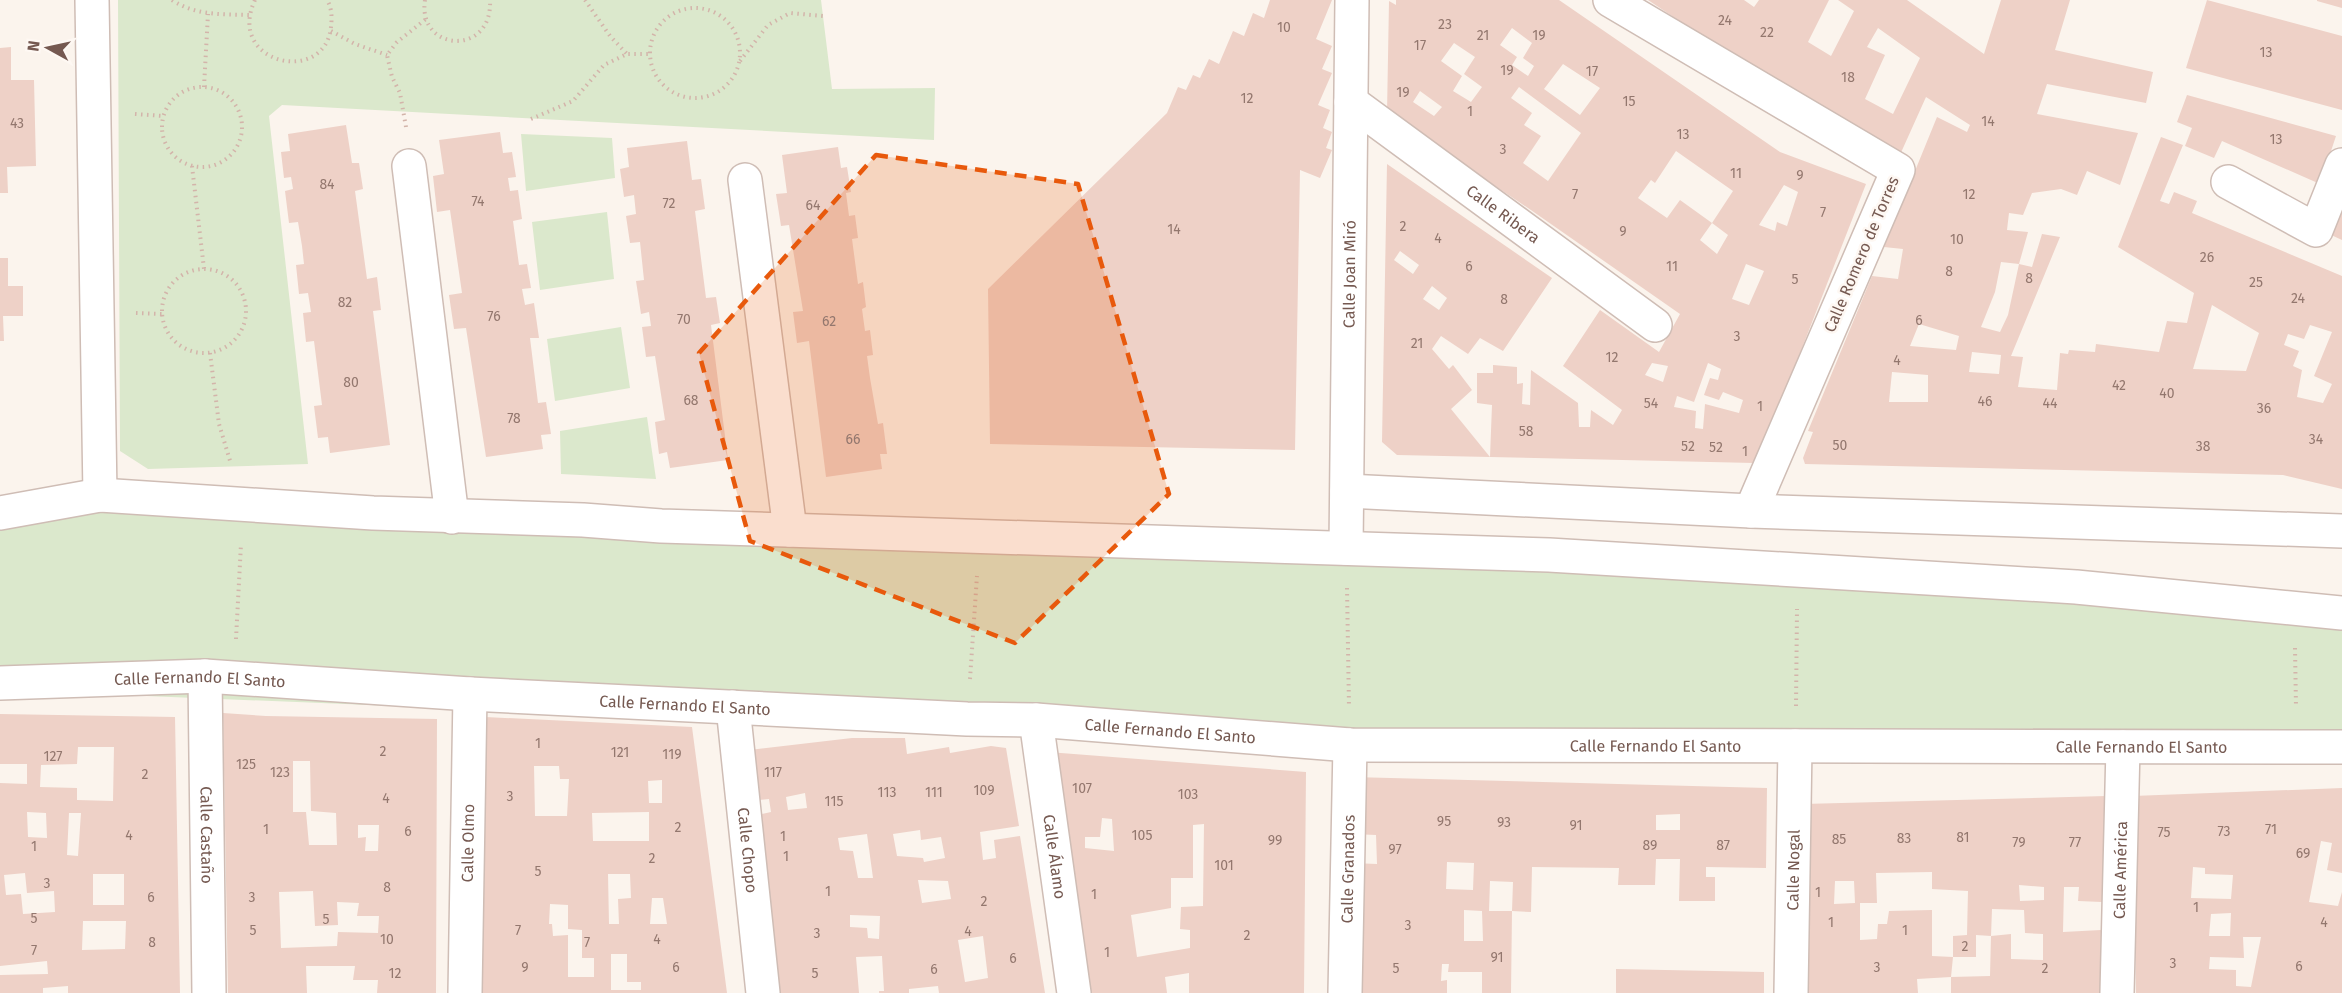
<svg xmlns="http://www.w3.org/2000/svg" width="2342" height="993" viewBox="0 0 2342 993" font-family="'Fira Sans',sans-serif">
<rect width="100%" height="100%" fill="#fbf4ed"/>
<path fill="#dbe8cc" d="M 118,0 L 821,0 L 832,89 L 935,88 L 934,140 L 282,105 L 269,116 L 308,464 L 148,469 L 120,451 Z
M 521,134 L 612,138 L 615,178 L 526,191 Z
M 607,212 L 614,279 L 540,290 L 532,222 Z
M 621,327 L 630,388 L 555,401 L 547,339 Z
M 647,417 L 656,479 L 561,474 L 560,431 Z
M 100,495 L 980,536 L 2342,612 L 2342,747 L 1350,745 L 0,690 L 0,513 Z"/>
<path fill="#eed1c7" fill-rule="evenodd" d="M 1270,0 L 1332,0 L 1316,39 L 1332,46 L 1322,69 L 1332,73 L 1318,105 L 1330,110 L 1323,128 L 1332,132 L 1326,148 L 1332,150 L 1320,178 L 1300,170 L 1295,450 L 990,444 L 988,289 L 1167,113 L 1178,87 L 1186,90 L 1193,75 L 1200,78 L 1209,59 L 1219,64 L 1233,31 L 1244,36 L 1253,13 L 1264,18 Z
M 1396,0 L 1559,0 L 1780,152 L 1866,184 L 1784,394 L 1754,463 L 1490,457 L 1492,405 L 1477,403 L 1477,373 L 1493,373 L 1493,365 L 1517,367 L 1517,384 L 1523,383 L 1522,404 L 1530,405 L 1531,370 L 1578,403 L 1579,427 L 1590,427 L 1591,410 L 1613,425 L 1622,410 L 1563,366 L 1600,310 L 1659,352 L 1680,314 L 1528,208 L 1387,113 L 1389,1 L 1396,5 ZM 1512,28 L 1532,43 L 1523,58 L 1534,66 L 1528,76 L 1512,65 L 1517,57 L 1500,45 ZM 1454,43 L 1475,57 L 1464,74 L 1482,87 L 1471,102 L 1453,91 L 1462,76 L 1441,61 ZM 1563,64 L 1600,88 L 1580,115 L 1544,89 ZM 1519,87 L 1581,133 L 1548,181 L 1523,163 L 1541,136 L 1524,125 L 1532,113 L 1511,98 ZM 1420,91 L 1442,107 L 1434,116 L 1413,102 ZM 1676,151 L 1733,191 L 1712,223 L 1728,235 L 1717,254 L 1700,240 L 1712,223 L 1680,200 L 1667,218 L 1638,198 L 1651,180 L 1655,183 ZM 1784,185 L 1798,192 L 1787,226 L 1777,222 L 1775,231 L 1759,225 ZM 1746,264 L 1764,271 L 1749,305 L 1732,299 ZM 1652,363 L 1668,366 L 1663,382 L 1645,375 ZM 1708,363 L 1721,369 L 1718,380 L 1710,378 L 1704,395 L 1719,400 L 1723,392 L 1743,400 L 1739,413 L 1705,404 L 1703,429 L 1695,428 L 1696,411 L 1674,407 L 1677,396 L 1694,402 Z
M 1648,0 L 1744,0 L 1754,7 L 1759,0 L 1829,0 L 1808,42 L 1831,56 L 1854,11 L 1838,0 L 1907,0 L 1984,54 L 2001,0 L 2070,0 L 2055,50 L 2153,72 L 2146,103 L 2047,84 L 2037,114 L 2138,133 L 2120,185 L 2087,171 L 2077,195 L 2061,189 L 2032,193 L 2023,215 L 2009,213 L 2007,230 L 2028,232 L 2019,264 L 2001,262 L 1995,292 L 1981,327 L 2000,332 L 2008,315 L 2019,264 L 2032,267 L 2042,234 L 2060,237 L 2011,356 L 2023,357 L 2018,387 L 2057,390 L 2060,353 L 2068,354 L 2069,350 L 2095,352 L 2096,344 L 2159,352 L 2167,321 L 2187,323 L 2194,293 L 2118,247 L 2161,137 L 2183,145 L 2160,201 L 2169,204 L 2174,192 L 2197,201 L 2192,213 L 2342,276 L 2342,489 L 2283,475 L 1805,464 L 1803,458 L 1813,432 L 1808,431 L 1872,276 L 1898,279 L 1903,249 L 1884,247 L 1937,117 L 1967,132 L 1970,125 L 1926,97 L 1899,157 L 1696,32 ZM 1878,28 L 1920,58 L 1893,114 L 1865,99 L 1885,55 L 1867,47 ZM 2212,305 L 2259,333 L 2246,371 L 2193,369 ZM 1919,324 L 1959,336 L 1956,350 L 1910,346 ZM 2310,325 L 2332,332 L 2314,376 L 2332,384 L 2323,403 L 2297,397 L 2302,370 L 2293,366 L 2299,351 L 2284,345 L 2288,334 L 2304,339 ZM 1972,352 L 2001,355 L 1999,374 L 1969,372 ZM 1892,372 L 1928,375 L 1928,402 L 1889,402 Z
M 2207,0 L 2342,36 L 2342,110 L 2186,68 Z
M 2317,0 L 2342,0 L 2342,8 L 2317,1 Z
M 11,47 L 11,80 L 34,80 L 36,166 L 7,167 L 8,193 L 0,193 L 0,48 Z
M 2187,95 L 2336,136 L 2320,184 L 2222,141 L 2214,158 L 2185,146 L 2192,128 L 2177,122 Z
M 346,125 L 352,163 L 359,163 L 363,189 L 355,191 L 367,279 L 377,277 L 381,310 L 373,311 L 390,445 L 330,453 L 328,437 L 318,438 L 314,406 L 322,405 L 314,341 L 306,342 L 303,313 L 311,312 L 308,293 L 299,294 L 296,265 L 304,264 L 302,246 L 298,222 L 289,223 L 285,191 L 293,189 L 291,177 L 284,178 L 281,152 L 290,151 L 288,134 Z
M 500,132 L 503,153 L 512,152 L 516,177 L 508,178 L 510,191 L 518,190 L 522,219 L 513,221 L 519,265 L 527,264 L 531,288 L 522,289 L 525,305 L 534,303 L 539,338 L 530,338 L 538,403 L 546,402 L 551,434 L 541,435 L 543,449 L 486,457 L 466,328 L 454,329 L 449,295 L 462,293 L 450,210 L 437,212 L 433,176 L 444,174 L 439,140 Z
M 687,141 L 692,180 L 701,179 L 705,209 L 695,211 L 706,298 L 716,297 L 720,323 L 711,325 L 728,460 L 670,468 L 667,452 L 659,454 L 655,422 L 665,420 L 655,356 L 646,357 L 642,327 L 651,326 L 649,312 L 641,314 L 636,281 L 644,280 L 640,242 L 630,243 L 626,216 L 636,214 L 634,195 L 624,197 L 620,169 L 629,167 L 627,148 Z
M 838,147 L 841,168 L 847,167 L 851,192 L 846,193 L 849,216 L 855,215 L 858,238 L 852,239 L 858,284 L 863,282 L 866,307 L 862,309 L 865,331 L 870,330 L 873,355 L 867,356 L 870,378 L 878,424 L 883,423 L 887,454 L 880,454 L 882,469 L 826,477 L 809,341 L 797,343 L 793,312 L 803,311 L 789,225 L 781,226 L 776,194 L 787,193 L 782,155 Z
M 1387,164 L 1552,278 L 1503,351 L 1480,338 L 1468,354 L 1441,336 L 1432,349 L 1449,369 L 1453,365 L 1472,390 L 1451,409 L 1490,457 L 1397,455 L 1382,442 ZM 1400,251 L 1419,265 L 1413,274 L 1394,260 ZM 1432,286 L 1447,298 L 1439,310 L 1423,299 Z
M 2342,206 L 2342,240 L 2329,234 Z
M 0,258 L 8,258 L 8,286 L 23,286 L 23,316 L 3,316 L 4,341 L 0,341 Z
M 223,713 L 266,716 L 437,719 L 436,993 L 377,993 L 378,980 L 353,980 L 355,966 L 306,966 L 307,993 L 228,993 ZM 293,761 L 310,761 L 311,811 L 336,813 L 337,845 L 309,845 L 306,812 L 293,812 ZM 358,825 L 379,825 L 378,851 L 365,851 L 366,837 L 358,838 ZM 313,891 L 315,926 L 338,925 L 337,902 L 359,903 L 357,916 L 379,916 L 378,933 L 338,932 L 337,946 L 281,948 L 279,892 Z
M 0,714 L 175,717 L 180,993 L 68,993 L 68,986 L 43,988 L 43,993 L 0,993 L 0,975 L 48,974 L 47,961 L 0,966 L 0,783 L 27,784 L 27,764 L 0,764 ZM 78,747 L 114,747 L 113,801 L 77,800 L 77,788 L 40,787 L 41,765 L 77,764 ZM 27,812 L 46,813 L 47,838 L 28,837 ZM 69,813 L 81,813 L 78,856 L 67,855 ZM 25,873 L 27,893 L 54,891 L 55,912 L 23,914 L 21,894 L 6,895 L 4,875 ZM 93,874 L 124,874 L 124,905 L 93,905 ZM 83,921 L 126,921 L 125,949 L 82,950 Z
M 485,717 L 692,727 L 727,993 L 482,993 ZM 534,766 L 559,766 L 560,779 L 569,779 L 567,816 L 535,816 ZM 662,780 L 662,803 L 649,803 L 648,781 ZM 649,812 L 649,841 L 593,841 L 592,813 ZM 608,874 L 630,874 L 631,898 L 618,899 L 619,924 L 609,924 ZM 652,898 L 663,898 L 667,924 L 650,924 ZM 550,904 L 568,905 L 568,929 L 582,930 L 582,958 L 594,958 L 594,977 L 568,977 L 568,935 L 553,936 L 552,924 L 549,924 ZM 611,954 L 627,954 L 627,982 L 641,982 L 641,990 L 611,990 Z
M 852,738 L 905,738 L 907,754 L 949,747 L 950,753 L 991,746 L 1006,748 L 1019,826 L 980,832 L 983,860 L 996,858 L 994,840 L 1020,836 L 1045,993 L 939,993 L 938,986 L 909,989 L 909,993 L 879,993 L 879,991 L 884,991 L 882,956 L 856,957 L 859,993 L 775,993 L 752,816 L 771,812 L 769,799 L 748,801 L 741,751 ZM 805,793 L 807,808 L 788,810 L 786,797 ZM 920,830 L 921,840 L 941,837 L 945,858 L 924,862 L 923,858 L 897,856 L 893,834 ZM 867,834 L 873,878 L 858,878 L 853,851 L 840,850 L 838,838 ZM 918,880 L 948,881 L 951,899 L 922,903 ZM 850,915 L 880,916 L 879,939 L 868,938 L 867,928 L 850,927 ZM 983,936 L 988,978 L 965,982 L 958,940 Z
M 1048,752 L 1306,772 L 1304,993 L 1189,993 L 1189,973 L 1165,977 L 1167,993 L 1084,993 ZM 1102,818 L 1112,819 L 1114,851 L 1085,848 L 1085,837 L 1100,837 ZM 1204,824 L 1203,906 L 1181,907 L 1180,929 L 1190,930 L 1190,948 L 1137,957 L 1131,915 L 1171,908 L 1171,878 L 1193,878 L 1193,825 Z
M 1352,777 L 1767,788 L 1766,868 L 1706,867 L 1706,877 L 1715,877 L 1715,901 L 1679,901 L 1680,859 L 1656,859 L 1655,885 L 1618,885 L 1619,868 L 1532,867 L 1531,912 L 1512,911 L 1511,993 L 1482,993 L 1482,972 L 1448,972 L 1449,964 L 1442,964 L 1441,981 L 1447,980 L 1447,993 L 1351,993 L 1352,863 L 1377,864 L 1376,835 L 1352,834 ZM 1680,814 L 1680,830 L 1656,830 L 1656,815 ZM 1447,862 L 1474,863 L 1473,890 L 1446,889 ZM 1490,881 L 1513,882 L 1512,911 L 1489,911 ZM 1464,910 L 1482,911 L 1483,941 L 1464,941 Z
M 2342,788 L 2342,873 L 2327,870 L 2332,843 L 2321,841 L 2309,902 L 2338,906 L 2342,892 L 2342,993 L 2136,993 L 2133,796 ZM 2193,867 L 2205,868 L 2205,874 L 2233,875 L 2231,899 L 2191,898 ZM 2231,913 L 2230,936 L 2209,936 L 2211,914 ZM 2243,937 L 2261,937 L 2251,987 L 2236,986 L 2236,970 L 2209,969 L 2210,957 L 2244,958 Z
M 2106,796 L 2102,902 L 2078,901 L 2079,887 L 2064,887 L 2063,932 L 2101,930 L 2100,993 L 1951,993 L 1951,977 L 1917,979 L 1918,993 L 1802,993 L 1803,804 ZM 1932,872 L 1932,889 L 1968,891 L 1967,935 L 1953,936 L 1953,957 L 1932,956 L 1932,910 L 1889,911 L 1887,924 L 1878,924 L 1877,939 L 1860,940 L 1860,903 L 1877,903 L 1876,873 ZM 1835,881 L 1854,881 L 1855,903 L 1834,904 ZM 2019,885 L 2044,887 L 2044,900 L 2020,901 ZM 1992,909 L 2024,910 L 2025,933 L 2043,934 L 2043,960 L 2011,959 L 2011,934 L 1991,936 L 1990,976 L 1951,977 L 1953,957 L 1976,957 L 1976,935 L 1991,936 Z
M 1616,969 L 1764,972 L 1764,993 L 1616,993 Z"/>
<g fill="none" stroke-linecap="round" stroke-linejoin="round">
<defs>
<g id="minor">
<path d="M 92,0 L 100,495"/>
<path d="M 1610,0 L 1898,170 L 1751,511"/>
<path id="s1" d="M 1351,102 L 1655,325"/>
<path d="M 409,166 L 452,517"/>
<path d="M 745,180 L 790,530"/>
<path d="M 2228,182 L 2316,230 L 2342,165"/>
<path d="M 1347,491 L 1751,511 L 2342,531"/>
<path d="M 0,513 L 100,495 L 373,513 L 583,520 L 661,526 L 1549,555 L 2076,587 L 2342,613"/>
<path id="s2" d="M 1346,548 L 1352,0"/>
<path id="s3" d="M 205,676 L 209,993"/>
<path id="s4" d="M 0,683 L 205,676 L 470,694 L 967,719 L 1036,720 L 1350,745 L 2342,747"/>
<path id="s5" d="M 733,707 L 763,993"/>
<path id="s6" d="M 1036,720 L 1074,993"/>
<path id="s7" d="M 465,993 L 470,694"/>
<path id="s8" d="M 1345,993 L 1350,745"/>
<path id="s9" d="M 1791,993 L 1795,746"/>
<path id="s10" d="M 2117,993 L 2123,747"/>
</g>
</defs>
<use href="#minor" stroke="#cfbdb5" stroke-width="36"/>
<path stroke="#d3b4aa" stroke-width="4" stroke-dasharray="1.5 4.5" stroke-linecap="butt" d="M 172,0 C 196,16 222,14 249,15
M 255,0 C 225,64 325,86 331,27 C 332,18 332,8 327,0
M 425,0 C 417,52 493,57 490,0
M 585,0 L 610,36 L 627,54
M650 53a45 45 0 1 1 90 0a45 45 0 1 1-90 0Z
M 331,31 L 355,44 L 387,55
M 740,61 L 768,25 L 790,13 L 823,16
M 204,87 L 208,14
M162 127a40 40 0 1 1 80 0a40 40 0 1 1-80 0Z
M 135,114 L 164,116
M 531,119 L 573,101 L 604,65 L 627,54 L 650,54
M 406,127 L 400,93 L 392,77 L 387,55 L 397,42 L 426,19
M 192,166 L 204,269
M162 311a42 42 0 1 1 84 0a42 42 0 1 1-84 0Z
M 136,313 L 162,314
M 210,353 L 219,424 L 231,464
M 1347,588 L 1349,707
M 236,639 L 241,544
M 2295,648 L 2296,707
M 970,679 L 977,576
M 1796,706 L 1797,609"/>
<use href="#minor" stroke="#fff" stroke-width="33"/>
</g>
<path fill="#e8590c" fill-opacity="0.2" stroke="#e8590c" stroke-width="4.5" stroke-dasharray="12 8" stroke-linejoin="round" d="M 876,155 L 1078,184 L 1169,494 L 1015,643 L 750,541 L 699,353 Z"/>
<g text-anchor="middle" stroke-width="5" stroke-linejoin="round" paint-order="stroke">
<g font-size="14" fill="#93776e">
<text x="1725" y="25">24</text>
<text x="1445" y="29">23</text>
<text x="1284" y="32">10</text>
<text x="1767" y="37">22</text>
<text x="1483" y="40">21</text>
<text x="1539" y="40">19</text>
<text x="1420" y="50">17</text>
<text x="2266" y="57">13</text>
<text x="1507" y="75">19</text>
<text x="1592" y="76">17</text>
<text x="1848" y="82">18</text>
<text x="1403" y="97">19</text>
<text x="1247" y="103">12</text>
<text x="1629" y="106">15</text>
<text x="1470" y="116">1</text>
<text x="1988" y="126">14</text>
<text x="17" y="128">43</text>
<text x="1683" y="139">13</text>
<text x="2276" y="144">13</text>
<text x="1503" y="154">3</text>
<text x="1736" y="178">11</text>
<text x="1800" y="180">9</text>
<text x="327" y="189">84</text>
<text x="1575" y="199">7</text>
<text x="1969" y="199">12</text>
<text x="478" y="206">74</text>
<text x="669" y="208">72</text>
<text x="813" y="210">64</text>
<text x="1823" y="217">7</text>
<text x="1403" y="231">2</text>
<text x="1174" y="234">14</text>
<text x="1623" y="236">9</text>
<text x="1438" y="243">4</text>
<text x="1957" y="244">10</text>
<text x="2207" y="262">26</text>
<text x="1469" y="271">6</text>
<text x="1672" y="271">11</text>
<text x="1949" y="276">8</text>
<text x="2029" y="283">8</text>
<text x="1795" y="284">5</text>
<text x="2256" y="287">25</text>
<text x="2298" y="303">24</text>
<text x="1504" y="304">8</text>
<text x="345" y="307">82</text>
<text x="494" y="321">76</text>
<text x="684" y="324">70</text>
<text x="1919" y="325">6</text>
<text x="829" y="326">62</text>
<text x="1737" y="341">3</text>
<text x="1417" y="348">21</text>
<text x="1612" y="362">12</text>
<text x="1897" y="365">4</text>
<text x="351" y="387">80</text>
<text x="2119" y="390">42</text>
<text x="2167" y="398">40</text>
<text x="691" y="405">68</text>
<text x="1985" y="406">46</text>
<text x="1651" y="408">54</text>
<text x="2050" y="408">44</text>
<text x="1760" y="411">1</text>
<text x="2264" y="413">36</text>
<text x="514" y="423">78</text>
<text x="1526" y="436">58</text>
<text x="853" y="444">66</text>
<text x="2316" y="444">34</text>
<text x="1840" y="450">50</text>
<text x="1688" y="451">52</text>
<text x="2203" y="451">38</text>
<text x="1716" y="452">52</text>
<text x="1745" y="456">1</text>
<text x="538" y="748">1</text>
<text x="383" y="756">2</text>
<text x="620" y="757">121</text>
<text x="672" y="759">119</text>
<text x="53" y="761">127</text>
<text x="246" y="769">125</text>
<text x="280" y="777">123</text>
<text x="773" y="777">117</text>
<text x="145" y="779">2</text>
<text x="1082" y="793">107</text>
<text x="984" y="795">109</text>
<text x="887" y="797">113</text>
<text x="934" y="797">111</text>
<text x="1188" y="799">103</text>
<text x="510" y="801">3</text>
<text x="386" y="803">4</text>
<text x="834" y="806">115</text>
<text x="1444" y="826">95</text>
<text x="1504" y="827">93</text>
<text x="1576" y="830">91</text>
<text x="678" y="832">2</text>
<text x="266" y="834">1</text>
<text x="2271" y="834">71</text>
<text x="408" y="836">6</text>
<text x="2224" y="836">73</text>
<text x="2164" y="837">75</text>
<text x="129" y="840">4</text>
<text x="1142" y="840">105</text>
<text x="783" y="841">1</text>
<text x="1963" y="842">81</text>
<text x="1904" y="843">83</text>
<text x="1839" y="844">85</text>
<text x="1275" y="845">99</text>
<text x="2019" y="847">79</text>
<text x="2075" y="847">77</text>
<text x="1650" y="850">89</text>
<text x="1723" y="850">87</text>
<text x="34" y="851">1</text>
<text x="1395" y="854">97</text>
<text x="2303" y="858">69</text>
<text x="786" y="861">1</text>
<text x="652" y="863">2</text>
<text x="1224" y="870">101</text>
<text x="538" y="876">5</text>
<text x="47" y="888">3</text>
<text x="387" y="892">8</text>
<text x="828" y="896">1</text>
<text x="1818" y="897">1</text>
<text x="1094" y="899">1</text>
<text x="151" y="902">6</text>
<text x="252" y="902">3</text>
<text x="984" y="906">2</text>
<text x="2196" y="912">1</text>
<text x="34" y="923">5</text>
<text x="326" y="924">5</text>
<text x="1831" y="927">1</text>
<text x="2324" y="927">4</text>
<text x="1408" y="930">3</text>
<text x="253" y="935">5</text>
<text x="518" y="935">7</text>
<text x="1905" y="935">1</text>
<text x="968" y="936">4</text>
<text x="817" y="938">3</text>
<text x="1247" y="940">2</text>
<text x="387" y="944">10</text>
<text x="657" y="944">4</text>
<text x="152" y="947">8</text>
<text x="587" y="947">7</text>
<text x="1965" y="951">2</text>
<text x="34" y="955">7</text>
<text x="1107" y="957">1</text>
<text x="1497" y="962">91</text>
<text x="1013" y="963">6</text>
<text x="2173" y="968">3</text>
<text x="2299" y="971">6</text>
<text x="525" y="972">9</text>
<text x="676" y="972">6</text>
<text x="1877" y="972">3</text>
<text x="1396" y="973">5</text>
<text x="2045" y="973">2</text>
<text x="934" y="974">6</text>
<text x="395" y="978">12</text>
<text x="815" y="978">5</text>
</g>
<g font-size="16" fill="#755951" stroke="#fef8f3">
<text dy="6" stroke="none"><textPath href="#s1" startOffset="189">Calle Ribera</textPath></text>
<text transform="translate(1861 254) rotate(-67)" y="6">Calle Romero de Torres</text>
<text dy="6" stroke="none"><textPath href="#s2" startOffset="274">Calle Joan Miró</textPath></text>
<text dy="6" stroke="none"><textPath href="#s4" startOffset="200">Calle Fernando El Santo</textPath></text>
<text dy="6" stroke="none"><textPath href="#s4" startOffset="686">Calle Fernando El Santo</textPath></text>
<text dy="6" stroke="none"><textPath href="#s4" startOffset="1172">Calle Fernando El Santo</textPath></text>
<text dy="6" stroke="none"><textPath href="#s4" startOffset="1658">Calle Fernando El Santo</textPath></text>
<text dy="6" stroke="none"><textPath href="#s4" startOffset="2144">Calle Fernando El Santo</textPath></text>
<text dy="6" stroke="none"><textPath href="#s3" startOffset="159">Calle Castaño</textPath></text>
<text dy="6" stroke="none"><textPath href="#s7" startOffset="150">Calle Olmo</textPath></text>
<text dy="6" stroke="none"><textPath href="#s5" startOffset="144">Calle Chopo</textPath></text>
<text dy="6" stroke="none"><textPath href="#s6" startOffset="138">Calle Álamo</textPath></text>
<text dy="6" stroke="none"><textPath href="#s8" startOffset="124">Calle Granados</textPath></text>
<text dy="6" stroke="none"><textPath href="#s9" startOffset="123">Calle Nogal</textPath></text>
<text dy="6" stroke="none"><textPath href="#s10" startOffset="123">Calle América</textPath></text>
</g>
</g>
<g transform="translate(48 48) rotate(278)" stroke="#fef8f3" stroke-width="4.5" paint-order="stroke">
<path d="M0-4.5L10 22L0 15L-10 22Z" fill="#755951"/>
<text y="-9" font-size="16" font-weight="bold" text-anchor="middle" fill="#755951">N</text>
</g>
</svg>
